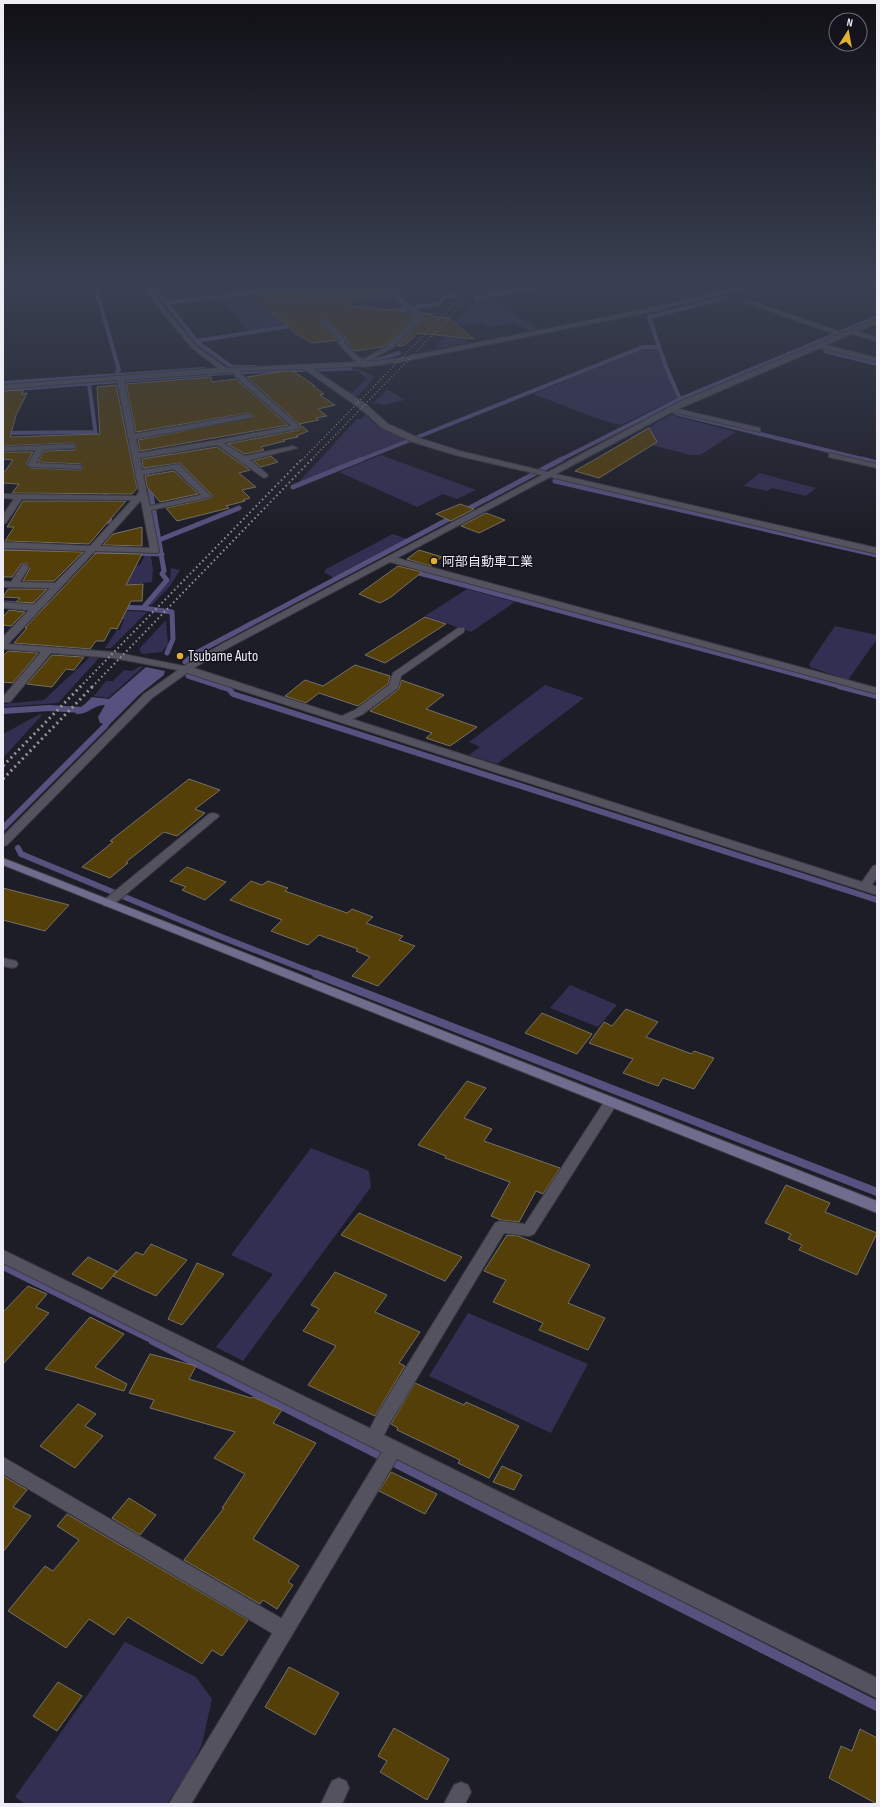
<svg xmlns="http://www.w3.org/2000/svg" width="880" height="1807" viewBox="0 0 880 1807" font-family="'Sofia Sans Condensed','Noto Sans JP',sans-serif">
<rect width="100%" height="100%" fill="#1d1d27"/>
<path fill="#332f52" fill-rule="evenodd" d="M 493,282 L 554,282 L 555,283 L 480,296 Z
M 311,287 L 317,291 L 374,294 L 387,293 L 394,299 L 366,303 L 378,312 L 310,321 L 248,332 L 223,299 L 253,296 L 269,311 L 305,306 L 300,290 ZM 311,287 L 317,292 L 339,295 L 350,302 L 360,301 L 365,305 L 336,309 L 302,290 Z
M 491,299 L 539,329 L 528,331 L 513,323 L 489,327 L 484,322 L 451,327 L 475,301 Z
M 450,331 L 467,341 L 467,343 L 440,348 L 435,346 Z
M 645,348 L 657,348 L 677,398 L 621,425 L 604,421 L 533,394 Z
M 358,369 L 375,377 L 358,396 L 352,396 L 342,389 L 353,392 L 367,378 L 357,371 L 318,372 L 317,371 Z
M 387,389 L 405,400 L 383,405 L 373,403 Z
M 365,415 L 375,424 L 407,439 L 296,485 L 357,419 L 362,419 Z
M 671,415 L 736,432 L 700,455 L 690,455 L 634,440 L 630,437 Z
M 381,455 L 476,490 L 457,499 L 443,494 L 417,507 L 339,472 Z
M 759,473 L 816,488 L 806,496 L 772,488 L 767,491 L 744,486 Z
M 393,534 L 409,540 L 335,579 L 324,572 L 326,569 Z
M 145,555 L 151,556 L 153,570 L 152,582 L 122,585 L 119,567 L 140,565 Z
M 171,568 L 180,570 L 170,586 L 152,605 L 148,605 L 170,581 Z
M 467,589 L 515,602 L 471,632 L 425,616 Z
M 111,610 L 147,612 L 111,648 L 105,648 L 117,630 L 120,630 L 124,619 L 107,617 Z
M 166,620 L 168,644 L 162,652 L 142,654 L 139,649 Z
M 835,626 L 877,635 L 877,639 L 848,680 L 810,667 L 809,664 Z
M 90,657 L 99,658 L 58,703 L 3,707 L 3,704 L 44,700 Z
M 140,666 L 143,667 L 108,698 L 94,696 L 106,681 L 113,681 L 124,670 L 132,671 Z
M 545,685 L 584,698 L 497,764 L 469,755 L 480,747 L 469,742 Z
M 40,714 L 42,715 L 3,758 L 3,734 Z
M 570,985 L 617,1005 L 598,1027 L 550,1008 Z
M 311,1148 L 369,1171 L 371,1187 L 243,1361 L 216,1347 L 273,1274 L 231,1255 Z
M 468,1313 L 588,1364 L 551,1433 L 429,1376 Z
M 125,1642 L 196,1677 L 212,1699 L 202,1744 L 190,1769 L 167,1804 L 25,1804 L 15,1797 Z"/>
<path fill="#56517e" d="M 146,667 L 165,671 L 164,675 L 140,694 L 109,725 L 100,723 L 98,717 L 105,705 C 94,704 89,715 75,714 L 92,697 L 109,699 Z"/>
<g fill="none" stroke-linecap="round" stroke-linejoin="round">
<path stroke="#56517e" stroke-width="4" d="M 94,282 L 119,370 L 117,371 L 118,375
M 150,282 L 198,343 L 232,367
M 476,298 L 566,282
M 166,303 L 296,287
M 415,307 L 438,304 L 446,296 L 454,296
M 385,312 L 406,309
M 197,341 L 297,325
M 825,351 L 877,364
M 371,362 L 399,353
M 229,367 L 255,367
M 3,383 L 204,369
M 89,384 L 97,443
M 3,390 L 224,373 L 350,368
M 680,399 L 666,367 L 649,317 L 725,298
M 675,413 L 866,460
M 138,422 L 145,460
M 3,433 L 95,432
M 144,457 L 170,453
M 360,460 L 643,347 L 659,347
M 560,460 L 680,399 L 877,317"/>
<path stroke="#56517e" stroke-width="5" d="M 145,459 L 164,571 L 162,574 L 167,580 L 143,608 L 172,612 L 173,639 L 167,653
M 862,459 L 877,463
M 555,481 L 877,555
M 104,485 L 110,523
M 293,487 L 362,459
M 159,540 L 239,508
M 3,549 L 162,554
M 412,571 L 843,687
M 3,603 L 55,606
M 119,607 L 143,608
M 185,662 L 194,654 L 562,459
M 188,676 L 222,687"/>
<path stroke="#56517e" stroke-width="6" d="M 219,686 L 229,689 L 233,694 L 877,900
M 839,686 L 877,696
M 3,711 L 49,708 L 82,710 L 86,707
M 3,828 L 105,726 L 110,718
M 18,848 L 21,854 L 219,936 L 319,975"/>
<path stroke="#56517e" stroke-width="8" d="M 316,974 L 877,1192
M 3,1266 L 155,1341"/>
<path stroke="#56517e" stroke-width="10" d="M 153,1340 L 877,1706"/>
</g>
<path fill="#543f09" stroke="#767064" d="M 347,282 L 373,282 L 387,295 L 348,300 L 348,306 L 409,312 L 416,317 L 387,345 L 382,347 L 354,351 L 346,341 L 346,338 L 326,320 L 321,320 L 321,324 L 338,340 L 312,343 L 295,333 L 254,295 L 282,290 L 286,292 Z
M 383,282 L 400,282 L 401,293 L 398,293 Z
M 422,313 L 432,314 L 430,316 L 449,318 L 474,339 L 418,333 L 405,345 L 397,346 L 426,318 Z
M 284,371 L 293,371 L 315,386 L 313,386 L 324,394 L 320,395 L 335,405 L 318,409 L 327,416 L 316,418 L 319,420 L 299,424 L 308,431 L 296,436 L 298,437 L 283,440 L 285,441 L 261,447 L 264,450 L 245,454 L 227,444 L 299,430 L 299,424 L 247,377 Z
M 211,377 L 212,382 L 236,379 L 288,425 L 140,451 L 138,440 L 253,417 L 253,415 L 248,413 L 136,432 L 126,384 Z
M 116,385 L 137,488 L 132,494 L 12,493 L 19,484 L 3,483 L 3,474 L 13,460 L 3,459 L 3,452 L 33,452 L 26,464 L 31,468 L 81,470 L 82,469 L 81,464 L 38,462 L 44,451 L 75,450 L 77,446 L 73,443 L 3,446 L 3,391 L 23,390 L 22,394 L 27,393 L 16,415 L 10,437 L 100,434 L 97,387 Z
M 649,428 L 657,442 L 599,478 L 575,471 Z
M 217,447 L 250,470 L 239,473 L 256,487 L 242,490 L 250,498 L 243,500 L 245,501 L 226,506 L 229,508 L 177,521 L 166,508 L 207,499 L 212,497 L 212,495 L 180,463 L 143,468 L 142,459 Z
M 271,456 L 278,462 L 261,467 L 253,461 Z
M 174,471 L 198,494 L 160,502 L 147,487 L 145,476 Z
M 23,501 L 126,501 L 89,544 L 5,541 L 14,527 L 7,527 Z
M 460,504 L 474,509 L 451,521 L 436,514 Z
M 486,513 L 505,520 L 479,533 L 461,526 Z
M 142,527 L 142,546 L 103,545 L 113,534 Z
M 3,550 L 83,552 L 54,581 L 23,581 L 30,568 L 26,563 L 21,564 L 12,577 L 3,577 Z
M 419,550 L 442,557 L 430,566 L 407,559 Z
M 96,553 L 142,554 L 126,585 L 143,584 L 142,601 L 131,601 L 117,629 L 111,628 L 104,641 L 96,641 L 90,649 L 14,643 L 27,628 L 25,628 Z
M 398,566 L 422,572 L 391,597 L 380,603 L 359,594 Z
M 8,589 L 47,589 L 33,603 L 16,602 L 20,598 L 3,597 Z
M 9,610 L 25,612 L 11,626 L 3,625 L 3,617 Z
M 425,617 L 446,624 L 385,663 L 365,655 Z
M 8,651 L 38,653 L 13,683 L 3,682 L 3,656 Z
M 52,655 L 84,657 L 74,670 L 66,669 L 52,687 L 27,684 Z
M 355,665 L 390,676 L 388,684 L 358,706 L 319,693 L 306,703 L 285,696 L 305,680 L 323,686 Z
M 401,680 L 444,695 L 426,709 L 477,727 L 450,746 L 426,738 L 432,733 L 370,711 L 399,689 Z
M 189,779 L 220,790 L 195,809 L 205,813 L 177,836 L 164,832 L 126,862 L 128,863 L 110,878 L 82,867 L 113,842 L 110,841 Z
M 187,867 L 226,882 L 205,900 L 182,890 L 186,887 L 170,881 Z
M 251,881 L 262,885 L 268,881 L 288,888 L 285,891 L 347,913 L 352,909 L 373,917 L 366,923 L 403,936 L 399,940 L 415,946 L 378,986 L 352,976 L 370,957 L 356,951 L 358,949 L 319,935 L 308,945 L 271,931 L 282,920 L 230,900 Z
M 3,888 L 69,905 L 45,931 L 3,920 Z
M 626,1009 L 658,1022 L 646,1037 L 692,1054 L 694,1051 L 714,1058 L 694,1089 L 663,1078 L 658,1086 L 623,1073 L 633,1059 L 589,1043 L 604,1022 L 612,1026 Z
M 542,1013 L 592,1034 L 577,1054 L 525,1033 Z
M 467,1081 L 486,1088 L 464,1118 L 492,1129 L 484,1141 L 560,1168 L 543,1194 L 536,1191 L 519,1222 L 501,1220 L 491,1216 L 510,1182 L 445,1158 L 446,1156 L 418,1145 Z
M 786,1185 L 830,1203 L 825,1212 L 877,1233 L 857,1275 L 799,1250 L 802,1245 L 788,1239 L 791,1234 L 765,1223 Z
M 359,1213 L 462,1257 L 445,1281 L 341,1235 Z
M 507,1235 L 518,1236 L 590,1265 L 568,1303 L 605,1318 L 588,1350 L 539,1330 L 543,1323 L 493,1302 L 506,1280 L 484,1271 Z
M 151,1244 L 187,1260 L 156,1296 L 113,1276 L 136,1252 L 143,1255 Z
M 88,1257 L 117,1271 L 102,1289 L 72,1274 Z
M 197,1263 L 224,1274 L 182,1325 L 168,1319 Z
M 335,1272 L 387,1295 L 375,1312 L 420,1332 L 399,1363 L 405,1366 L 375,1416 L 308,1385 L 336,1346 L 303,1331 L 319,1309 L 311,1305 Z
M 28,1286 L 47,1294 L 36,1307 L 49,1313 L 3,1364 L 3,1312 Z
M 90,1317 L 124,1334 L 95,1367 L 127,1384 L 124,1391 L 45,1369 Z
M 150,1354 L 196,1366 L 189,1379 L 251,1398 L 253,1397 L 282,1410 L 273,1423 L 316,1443 L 253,1539 L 299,1566 L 288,1582 L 293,1585 L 277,1609 L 263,1600 L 260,1604 L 184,1560 L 224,1508 L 222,1508 L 245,1474 L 214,1458 L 235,1432 L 150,1408 L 154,1400 L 129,1393 Z
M 415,1383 L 464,1405 L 466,1402 L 519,1426 L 489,1478 L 458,1463 L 460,1460 L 397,1430 L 398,1428 L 391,1424 Z
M 78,1404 L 96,1414 L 85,1426 L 103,1436 L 75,1468 L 40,1446 Z
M 502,1466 L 522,1475 L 514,1490 L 493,1482 Z
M 391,1472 L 437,1494 L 425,1514 L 379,1491 Z
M 3,1476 L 27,1490 L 13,1507 L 31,1516 L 3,1552 Z
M 129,1498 L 156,1515 L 140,1535 L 112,1518 Z
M 67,1514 L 248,1620 L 222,1656 L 212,1650 L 202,1664 L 128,1617 L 114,1635 L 89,1619 L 66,1648 L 8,1611 L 45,1566 L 53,1571 L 79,1540 L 57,1526 Z
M 289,1667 L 339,1693 L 315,1735 L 265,1707 Z
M 58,1682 L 82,1696 L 57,1731 L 33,1716 Z
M 394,1728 L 449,1759 L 427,1800 L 380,1772 L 387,1761 L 378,1756 Z
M 860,1729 L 877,1738 L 877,1804 L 829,1778 L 841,1746 L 852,1751 Z"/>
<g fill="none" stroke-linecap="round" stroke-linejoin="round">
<defs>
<path id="lane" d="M 322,321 L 326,321 L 344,338 L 344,340 L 340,340 L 322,323 Z
M 295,425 L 298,425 L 298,429 L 218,444 L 214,442 L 218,440 Z
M 3,602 L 36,605 L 41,608 L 36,611 L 3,608 Z
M 3,958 L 16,961 L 18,964 L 16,967 L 12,968 L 3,966 Z
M 611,1097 L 616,1099 L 618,1102 L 534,1234 L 529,1236 L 504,1233 L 390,1423 L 380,1443 L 374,1445 L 368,1443 L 365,1438 L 378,1413 L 495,1223 L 500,1221 L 525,1224 L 606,1099 Z
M 3,1457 L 291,1624 L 293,1630 L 291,1636 L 284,1639 L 277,1636 L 3,1474 Z"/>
<path id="street" d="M 141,282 L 147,282 L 162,305 L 196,346 L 226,368 L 358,362 L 354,360 L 338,343 L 340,338 L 342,337 L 345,339 L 344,343 L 358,357 L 364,359 L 388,346 L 418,317 L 374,282 L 381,282 L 425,317 L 392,348 L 367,362 L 400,358 L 655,307 L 759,282 L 769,282 L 655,311 L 400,362 L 364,367 L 361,366 L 313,369 L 367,405 L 388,424 L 419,438 L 460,451 L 548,472 L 679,402 L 838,335 L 744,302 L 744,300 L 748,300 L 843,333 L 877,319 L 877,323 L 857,332 L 877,337 L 877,341 L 851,334 L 826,345 L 877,358 L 877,362 L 820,348 L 678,409 L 760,428 L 760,432 L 672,412 L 556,474 L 877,548 L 877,554 L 550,477 L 397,558 L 877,688 L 877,694 L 390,562 L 226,649 L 194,668 L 342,716 L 355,710 L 389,685 L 393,673 L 458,628 L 464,628 L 464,632 L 401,676 L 398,688 L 363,714 L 352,719 L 862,882 L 873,866 L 877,865 L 877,877 L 872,885 L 877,887 L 877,895 L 187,673 L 152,698 L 7,845 L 3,846 L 3,836 L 144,694 L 178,670 L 113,658 L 51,653 L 10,702 L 3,702 L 3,697 L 41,652 L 3,649 L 3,637 L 50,588 L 3,587 L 3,581 L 11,582 L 22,565 L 25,564 L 29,567 L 20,582 L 55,583 L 86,551 L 3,548 L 3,542 L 90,546 L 132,500 L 22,499 L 6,523 L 3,524 L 3,515 L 14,499 L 3,498 L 3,494 L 136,496 L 139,492 L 117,380 L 3,389 L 3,385 L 218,368 L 192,348 L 158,307 ZM 304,369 L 361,409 L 382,428 L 413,442 L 455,455 L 542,475 L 220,645 L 184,666 L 113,652 L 8,644 L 95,551 L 158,553 L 159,551 L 151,510 L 207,498 L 211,496 L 179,464 L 142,470 L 140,458 L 217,445 L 264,478 L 268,476 L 267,474 L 250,460 L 297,448 L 293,446 L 245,456 L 218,440 L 139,453 L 136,439 L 248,418 L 252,416 L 248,414 L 135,434 L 124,380 L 234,372 L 235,376 L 295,429 L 298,429 L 298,425 L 241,374 L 240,371 ZM 174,469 L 201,495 L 150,506 L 143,475 ZM 141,500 L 150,548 L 100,546 Z
M 318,282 L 332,282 L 286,291 L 283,289 Z
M 72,444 L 76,446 L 75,448 L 43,450 L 36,463 L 78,465 L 81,465 L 81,469 L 31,467 L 27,465 L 36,450 L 3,451 L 3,447 Z
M 829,453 L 877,464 L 877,468 L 829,457 Z
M 213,813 L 217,814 L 219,816 L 217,818 L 112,906 L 104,906 L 102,903 L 104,900 L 209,814 Z
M 3,1250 L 400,1443 L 877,1678 L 877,1698 L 397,1459 L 191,1804 L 169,1804 L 382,1452 L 3,1263 Z
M 339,1778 L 346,1781 L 349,1788 L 342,1804 L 321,1804 L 332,1781 Z
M 461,1782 L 468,1785 L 471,1792 L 465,1804 L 444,1804 L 454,1785 Z"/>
<path id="secondary" d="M 3,858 L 877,1201 L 877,1213 L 3,865 Z"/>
</defs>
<use href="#lane" stroke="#3b3a42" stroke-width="2"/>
<use href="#street" stroke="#3b3a42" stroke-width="2"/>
<use href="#secondary" stroke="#3b3a42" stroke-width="2"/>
<use href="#lane" fill="#53525e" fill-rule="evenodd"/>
<use href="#street" fill="#53525e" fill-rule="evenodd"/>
<use href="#secondary" fill="#706c8e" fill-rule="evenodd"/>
<path stroke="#96959e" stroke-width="1.5" stroke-dasharray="1 2.5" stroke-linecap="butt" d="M 302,460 L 466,292
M 311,460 L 484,282"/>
<path stroke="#96959e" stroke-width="2" stroke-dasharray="1.5 3" stroke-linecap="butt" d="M 80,687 L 302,459
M 92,687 L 312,459"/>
<path stroke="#96959e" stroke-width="3" stroke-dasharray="2 3.5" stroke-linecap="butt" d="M 3,766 L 81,686
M 3,779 L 93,686"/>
</g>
<linearGradient id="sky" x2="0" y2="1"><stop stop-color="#101015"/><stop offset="0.53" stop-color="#3a4052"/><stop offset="1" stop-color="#3a4052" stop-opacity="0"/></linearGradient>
<rect width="880" height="535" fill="url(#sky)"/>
<g fill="#e1af34" stroke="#14131d" stroke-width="1.5">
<circle cx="434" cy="561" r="4"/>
<circle cx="180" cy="656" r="4"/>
</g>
<g text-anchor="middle" stroke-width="3" stroke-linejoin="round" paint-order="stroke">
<g font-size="13" fill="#eeedf5" stroke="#14131d" text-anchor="start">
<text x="442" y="566">阿部自動車工業</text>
</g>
<g font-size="15" fill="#eeedf5" stroke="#14131d" text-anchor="start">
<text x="188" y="661">Tsubame Auto</text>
</g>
</g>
<rect width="880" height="1807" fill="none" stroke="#eeedf5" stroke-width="8"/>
<g transform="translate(848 32) rotate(11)"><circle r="19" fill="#14131d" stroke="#6b6a73"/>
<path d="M0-3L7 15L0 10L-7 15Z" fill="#e1af34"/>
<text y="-6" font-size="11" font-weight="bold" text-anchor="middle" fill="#eeedf5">N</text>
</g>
</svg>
